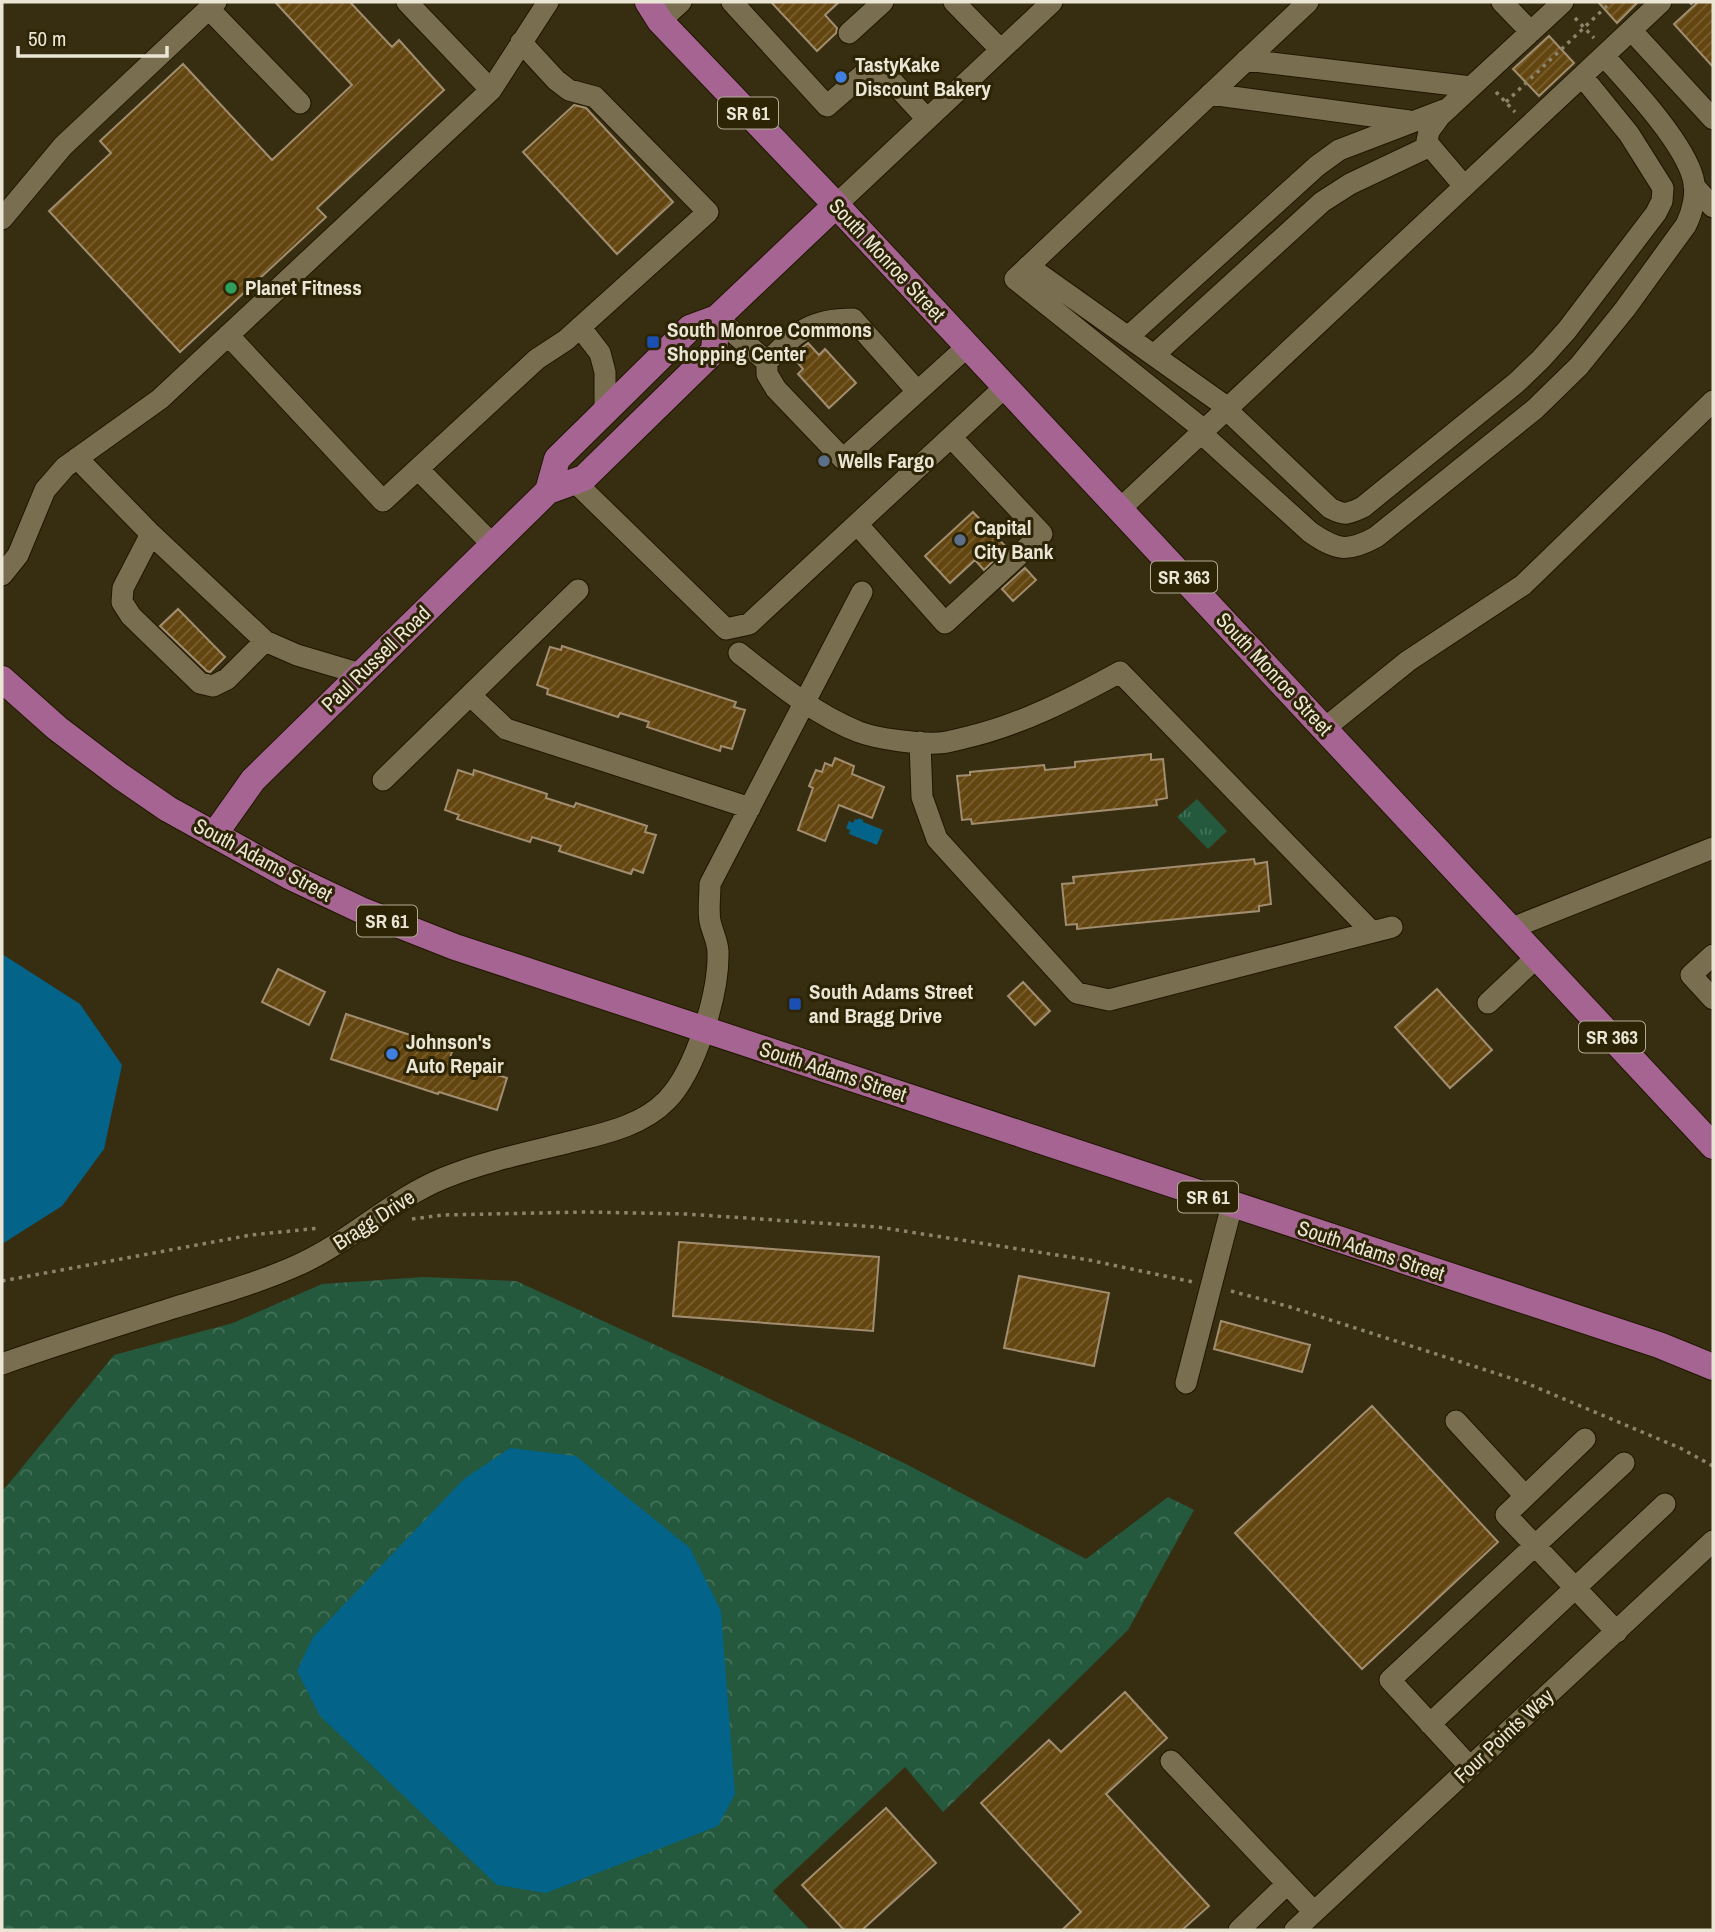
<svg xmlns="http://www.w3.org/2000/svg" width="1715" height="1932" viewBox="0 0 1715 1932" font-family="'Archivo Narrow',sans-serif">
<defs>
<pattern id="grass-tufts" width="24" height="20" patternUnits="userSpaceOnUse" patternTransform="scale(1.75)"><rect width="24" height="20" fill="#24593e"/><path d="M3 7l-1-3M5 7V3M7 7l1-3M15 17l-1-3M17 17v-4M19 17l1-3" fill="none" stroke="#447159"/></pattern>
<pattern id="forest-crowns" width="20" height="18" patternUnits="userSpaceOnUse" patternTransform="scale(1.75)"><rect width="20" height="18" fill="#24593e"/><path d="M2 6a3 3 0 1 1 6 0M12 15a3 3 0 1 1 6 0" fill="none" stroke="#447159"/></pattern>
<pattern id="building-hatch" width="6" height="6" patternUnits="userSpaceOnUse" patternTransform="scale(1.75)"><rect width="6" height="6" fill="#634510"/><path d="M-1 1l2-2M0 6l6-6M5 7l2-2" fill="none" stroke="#7a6032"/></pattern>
</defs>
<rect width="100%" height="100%" fill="#372e11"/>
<path fill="url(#grass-tufts)" d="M 1197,799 L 1227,831 L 1208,849 L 1177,817 Z"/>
<path fill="url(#forest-crowns)" d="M 424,1277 L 516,1281 L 701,1366 L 906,1464 L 1086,1559 L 1168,1497 L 1194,1510 L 1128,1630 L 943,1812 L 905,1767 L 773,1891 L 810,1930 L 2,1930 L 2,1492 L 114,1355 L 233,1323 L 322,1284 Z"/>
<path fill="#046389" d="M 858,818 L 863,820 L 863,822 L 883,830 L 877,845 L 849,834 L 850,830 L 846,828 L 849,821 L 853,823 L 855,819 L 858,820 Z
M 2,954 L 80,1004 L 122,1065 L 104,1149 L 62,1206 L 2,1244 Z
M 510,1448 L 576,1456 L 690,1548 L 721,1611 L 735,1794 L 718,1826 L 546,1893 L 497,1885 L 320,1716 L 297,1671 L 313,1637 L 464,1479 Z"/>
<path fill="url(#building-hatch)" stroke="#a18d70" stroke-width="2" d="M 275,2 L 350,2 L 392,47 L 399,40 L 444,90 L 317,208 L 326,217 L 180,352 L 49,211 L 111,153 L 100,141 L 183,64 L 272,160 L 352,85 Z
M 771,2 L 839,2 L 825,15 L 837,28 L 836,33 L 817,51 Z
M 1598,2 L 1638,2 L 1617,23 Z
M 1698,2 L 1713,2 L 1713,67 L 1674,24 Z
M 1549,36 L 1574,63 L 1539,96 L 1513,69 Z
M 574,105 L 586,108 L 673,202 L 617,254 L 523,152 Z
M 808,343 L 819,355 L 825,349 L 856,383 L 829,408 L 798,374 L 803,369 L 792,356 Z
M 973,512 L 1007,548 L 984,570 L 975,560 L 950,583 L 925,556 Z
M 1025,568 L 1036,580 L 1013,601 L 1002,589 Z
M 178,609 L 225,657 L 210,672 L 207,671 L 160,626 Z
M 562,646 L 736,702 L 734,707 L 745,710 L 732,749 L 721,746 L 720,751 L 647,727 L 649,722 L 620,713 L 618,717 L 547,694 L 548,689 L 537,685 L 550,647 L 561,650 Z
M 1151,754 L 1151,760 L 1163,759 L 1167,798 L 1156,800 L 1157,805 L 972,824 L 971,819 L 962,820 L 957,776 L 970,775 L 970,772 L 1044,765 L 1045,770 L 1075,767 L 1075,762 Z
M 835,758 L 854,766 L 852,774 L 884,787 L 872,818 L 839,805 L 825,841 L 798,830 L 813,788 L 809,786 L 816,770 L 822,772 L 825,763 L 832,766 Z
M 458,770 L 473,775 L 474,770 L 547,794 L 546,798 L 574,807 L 576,803 L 647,826 L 645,832 L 656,835 L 643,873 L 633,869 L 631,874 L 559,851 L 561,846 L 532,837 L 530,842 L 457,819 L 459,815 L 445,810 Z
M 1254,859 L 1255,864 L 1267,862 L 1271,904 L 1259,906 L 1259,911 L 1077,929 L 1077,924 L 1066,925 L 1062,884 L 1074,883 L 1073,877 Z
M 278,969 L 325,992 L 309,1025 L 262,1002 Z
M 1023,982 L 1050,1011 L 1035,1025 L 1008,996 Z
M 1437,989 L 1492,1050 L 1450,1088 L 1395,1027 Z
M 346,1014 L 453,1049 L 449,1060 L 507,1078 L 497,1110 L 439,1092 L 438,1094 L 331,1059 Z
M 679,1242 L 879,1257 L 873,1331 L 673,1316 Z
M 1019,1276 L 1109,1293 L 1094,1366 L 1004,1348 Z
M 1221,1321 L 1310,1345 L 1302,1372 L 1214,1349 Z
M 1372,1406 L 1498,1542 L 1362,1669 L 1235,1533 Z
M 1125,1692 L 1167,1738 L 1106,1794 L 1209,1906 L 1182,1930 L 1062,1930 L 1081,1912 L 981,1803 L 1049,1740 L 1061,1752 Z
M 886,1808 L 936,1863 L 862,1930 L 844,1930 L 802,1885 Z"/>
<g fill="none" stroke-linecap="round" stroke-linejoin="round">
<defs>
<path id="minor" d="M 407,2 L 491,90
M 732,2 L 827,106 L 866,72 L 893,82 L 927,119
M 954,2 L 1001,50
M 1502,2 L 1531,32
M 209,9 L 300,103
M 660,21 L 681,2
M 1631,30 L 1713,119
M 849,33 L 883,2
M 1246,60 L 1471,87
M 1210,94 L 1409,121
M 1464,186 L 1430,146 L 1427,141 L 1429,131 L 1440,116 L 1563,2
M 1694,186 L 1713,207
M 836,205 L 1052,2
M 2,219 L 63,146 L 216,2
M 1028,266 L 1228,408
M 717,318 L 767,362
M 580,327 L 600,353 L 605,372 L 605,411
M 228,335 L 383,501 L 537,359 L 566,340 L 708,212 L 595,97 L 569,90 L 556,80 L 521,42
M 1128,337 L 1317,166 L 1339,150 L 1449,108
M 1154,355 L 1322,202 L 1350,184 L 1430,146
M 917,391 L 853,319 C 809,319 796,333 767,362 L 767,374 L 776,389 L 843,459 L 968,346
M 1226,409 L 1330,508 C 1345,516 1348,514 1363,507 L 1516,383 L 1541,359 L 1567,330 L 1656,213 L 1662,201 L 1663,188 L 1629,134 L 1582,76
M 1204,430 L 1015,279 L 1308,2
M 1201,433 L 1310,532 C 1336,550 1347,553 1376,537 L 1535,409 L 1579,366 L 1625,309 L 1686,225 C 1693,211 1697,193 1693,178 C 1683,141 1630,85 1604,56
M 77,458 L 151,534 L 265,641 L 297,655 L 361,674
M 418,469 L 493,545
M 574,481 L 726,629 L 749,624 L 1006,386
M 1120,509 L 1661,2
M 857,524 L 945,623 L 1042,534 L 951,437
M 151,534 L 123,588 L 122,602 L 131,616 L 200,683 L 213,686 L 227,679 L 265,641
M 2,575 L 18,555 L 45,490 L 65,467 L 160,399 L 491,90 L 548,2
M 739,653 C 777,683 814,714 859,732 C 878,739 917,744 938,743 C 946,743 955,740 964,738 C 1018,726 1071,699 1120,672 L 1371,931
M 470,695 L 506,729 L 750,808
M 1325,728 L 1408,661 L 1523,585 L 1713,401
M 920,742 L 922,797 L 937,839 L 1077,993 L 1109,1000 L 1392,927
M 383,780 L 578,590
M 1512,928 L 1713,848
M 1713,955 L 1691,975 L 1713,999
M 1488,1003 L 1538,956
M 2,1364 C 58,1344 116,1326 173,1308 C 215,1295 258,1283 298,1265 C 350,1242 392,1199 444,1178 C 483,1162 525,1153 566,1143 C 601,1134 641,1127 667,1100 C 696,1070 719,993 718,952 C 718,942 712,931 710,921 C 708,910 710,896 710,884 L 862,592
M 1186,1383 L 1232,1205
M 1456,1421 L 1525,1496
M 1585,1439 L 1506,1515 L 1617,1632
M 1430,1724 L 1665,1504
M 1171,1761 L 1314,1912
M 1470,1767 L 1390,1680 L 1624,1463
M 1239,1930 L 1287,1884
M 1295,1930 L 1713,1541"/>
<path id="major" d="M 648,2 L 660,21 L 836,205 L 1713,1146
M 548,491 L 557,459 L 690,328 L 717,318 L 836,205
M 2,679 L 57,728 L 120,776 L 168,809 L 289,876 L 361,910 L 455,947 C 856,1080 1257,1214 1659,1345 L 1713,1367
M 214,835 L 253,780 L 548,491 L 584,478 L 714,351 L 717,318"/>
</defs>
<use href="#minor" stroke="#1f1600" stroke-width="23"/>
<use href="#major" stroke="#1f1600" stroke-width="28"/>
<path stroke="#8b846d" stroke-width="3.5" stroke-dasharray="3.5 5" stroke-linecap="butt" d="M 1690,2 L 1694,6
M 1575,18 L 1594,38
M 1496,92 L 1515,112
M 1506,102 L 1611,2
M 412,1219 L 443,1215 L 584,1212 L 686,1214 L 878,1227 L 1089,1260 L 1193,1282
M 2,1281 L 251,1235 L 320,1228
M 1231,1291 L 1287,1306 L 1526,1383 L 1680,1448 L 1713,1466"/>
<use href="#minor" stroke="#796e4f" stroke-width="21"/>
<use href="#major" stroke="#a56492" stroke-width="26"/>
</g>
<g fill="#3f7fe0" stroke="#2d2406" stroke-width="2.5">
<circle cx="841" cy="77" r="7"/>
<circle cx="392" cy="1054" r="7"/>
</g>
<circle fill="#2e9e5b" stroke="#2d2406" stroke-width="2.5" cx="231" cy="288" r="7"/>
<g fill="#1a4fb4" stroke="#2d2406" stroke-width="2.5">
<rect x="646" y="335" width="14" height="14" rx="3.5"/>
<rect x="788" y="997" width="14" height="14" rx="3.5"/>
</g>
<g fill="#5c6f8a" stroke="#2d2406" stroke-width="2.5">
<circle cx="824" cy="461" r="7"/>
<circle cx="960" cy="540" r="7"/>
</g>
<g text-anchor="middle" stroke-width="6" stroke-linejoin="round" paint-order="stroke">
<g fill="#2d2406" stroke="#b1ab96" stroke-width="2">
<rect x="718" y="97.5" width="60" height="31" rx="5"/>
<rect x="1151" y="561.5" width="66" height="31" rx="5"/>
<rect x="357" y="905.5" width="60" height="31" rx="5"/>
<rect x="1579" y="1021.5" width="66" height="31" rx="5"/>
<rect x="1178" y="1181.5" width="60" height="31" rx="5"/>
</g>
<g font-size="19" font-weight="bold" fill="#eae5d4">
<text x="748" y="120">SR 61</text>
<text x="1184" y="584">SR 363</text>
<text x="387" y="928">SR 61</text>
<text x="1612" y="1044">SR 363</text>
<text x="1208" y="1204">SR 61</text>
</g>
<g font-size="21" font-weight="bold" fill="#eae5d4" stroke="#2d2406" text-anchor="start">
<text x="855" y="72">TastyKake<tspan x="855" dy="24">Discount Bakery</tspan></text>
<text x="245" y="295">Planet Fitness</text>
<text x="667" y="337">South Monroe Commons<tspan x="667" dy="24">Shopping Center</tspan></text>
<text x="838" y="468">Wells Fargo</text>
<text x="974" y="535">Capital<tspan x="974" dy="24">City Bank</tspan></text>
<text x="809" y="999">South Adams Street<tspan x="809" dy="24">and Bragg Drive</tspan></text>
<text x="406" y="1049">Johnson's<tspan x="406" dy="24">Auto Repair</tspan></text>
</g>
<g font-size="21" fill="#eae5d4" stroke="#2d2406">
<text transform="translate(887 260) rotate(47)" y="7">South Monroe Street</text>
<text transform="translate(376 659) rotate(-44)" y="7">Paul Russell Road</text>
<text transform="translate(1274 674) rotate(47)" y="7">South Monroe Street</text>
<text transform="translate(263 860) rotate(28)" y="7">South Adams Street</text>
<text transform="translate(833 1072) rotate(18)" y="7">South Adams Street</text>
<text transform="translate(374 1220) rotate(-33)" y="7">Bragg Drive</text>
<text transform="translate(1371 1251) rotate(18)" y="7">South Adams Street</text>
<text transform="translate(1504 1736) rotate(-43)" y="7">Four Points Way</text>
</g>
</g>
<rect width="1715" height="1932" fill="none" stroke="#eae5d4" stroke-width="7"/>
<path d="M18 46v10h149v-10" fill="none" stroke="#eae5d4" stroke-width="3.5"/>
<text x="28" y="46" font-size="21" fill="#eae5d4" stroke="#2d2406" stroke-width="5" paint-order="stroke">50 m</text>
</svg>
